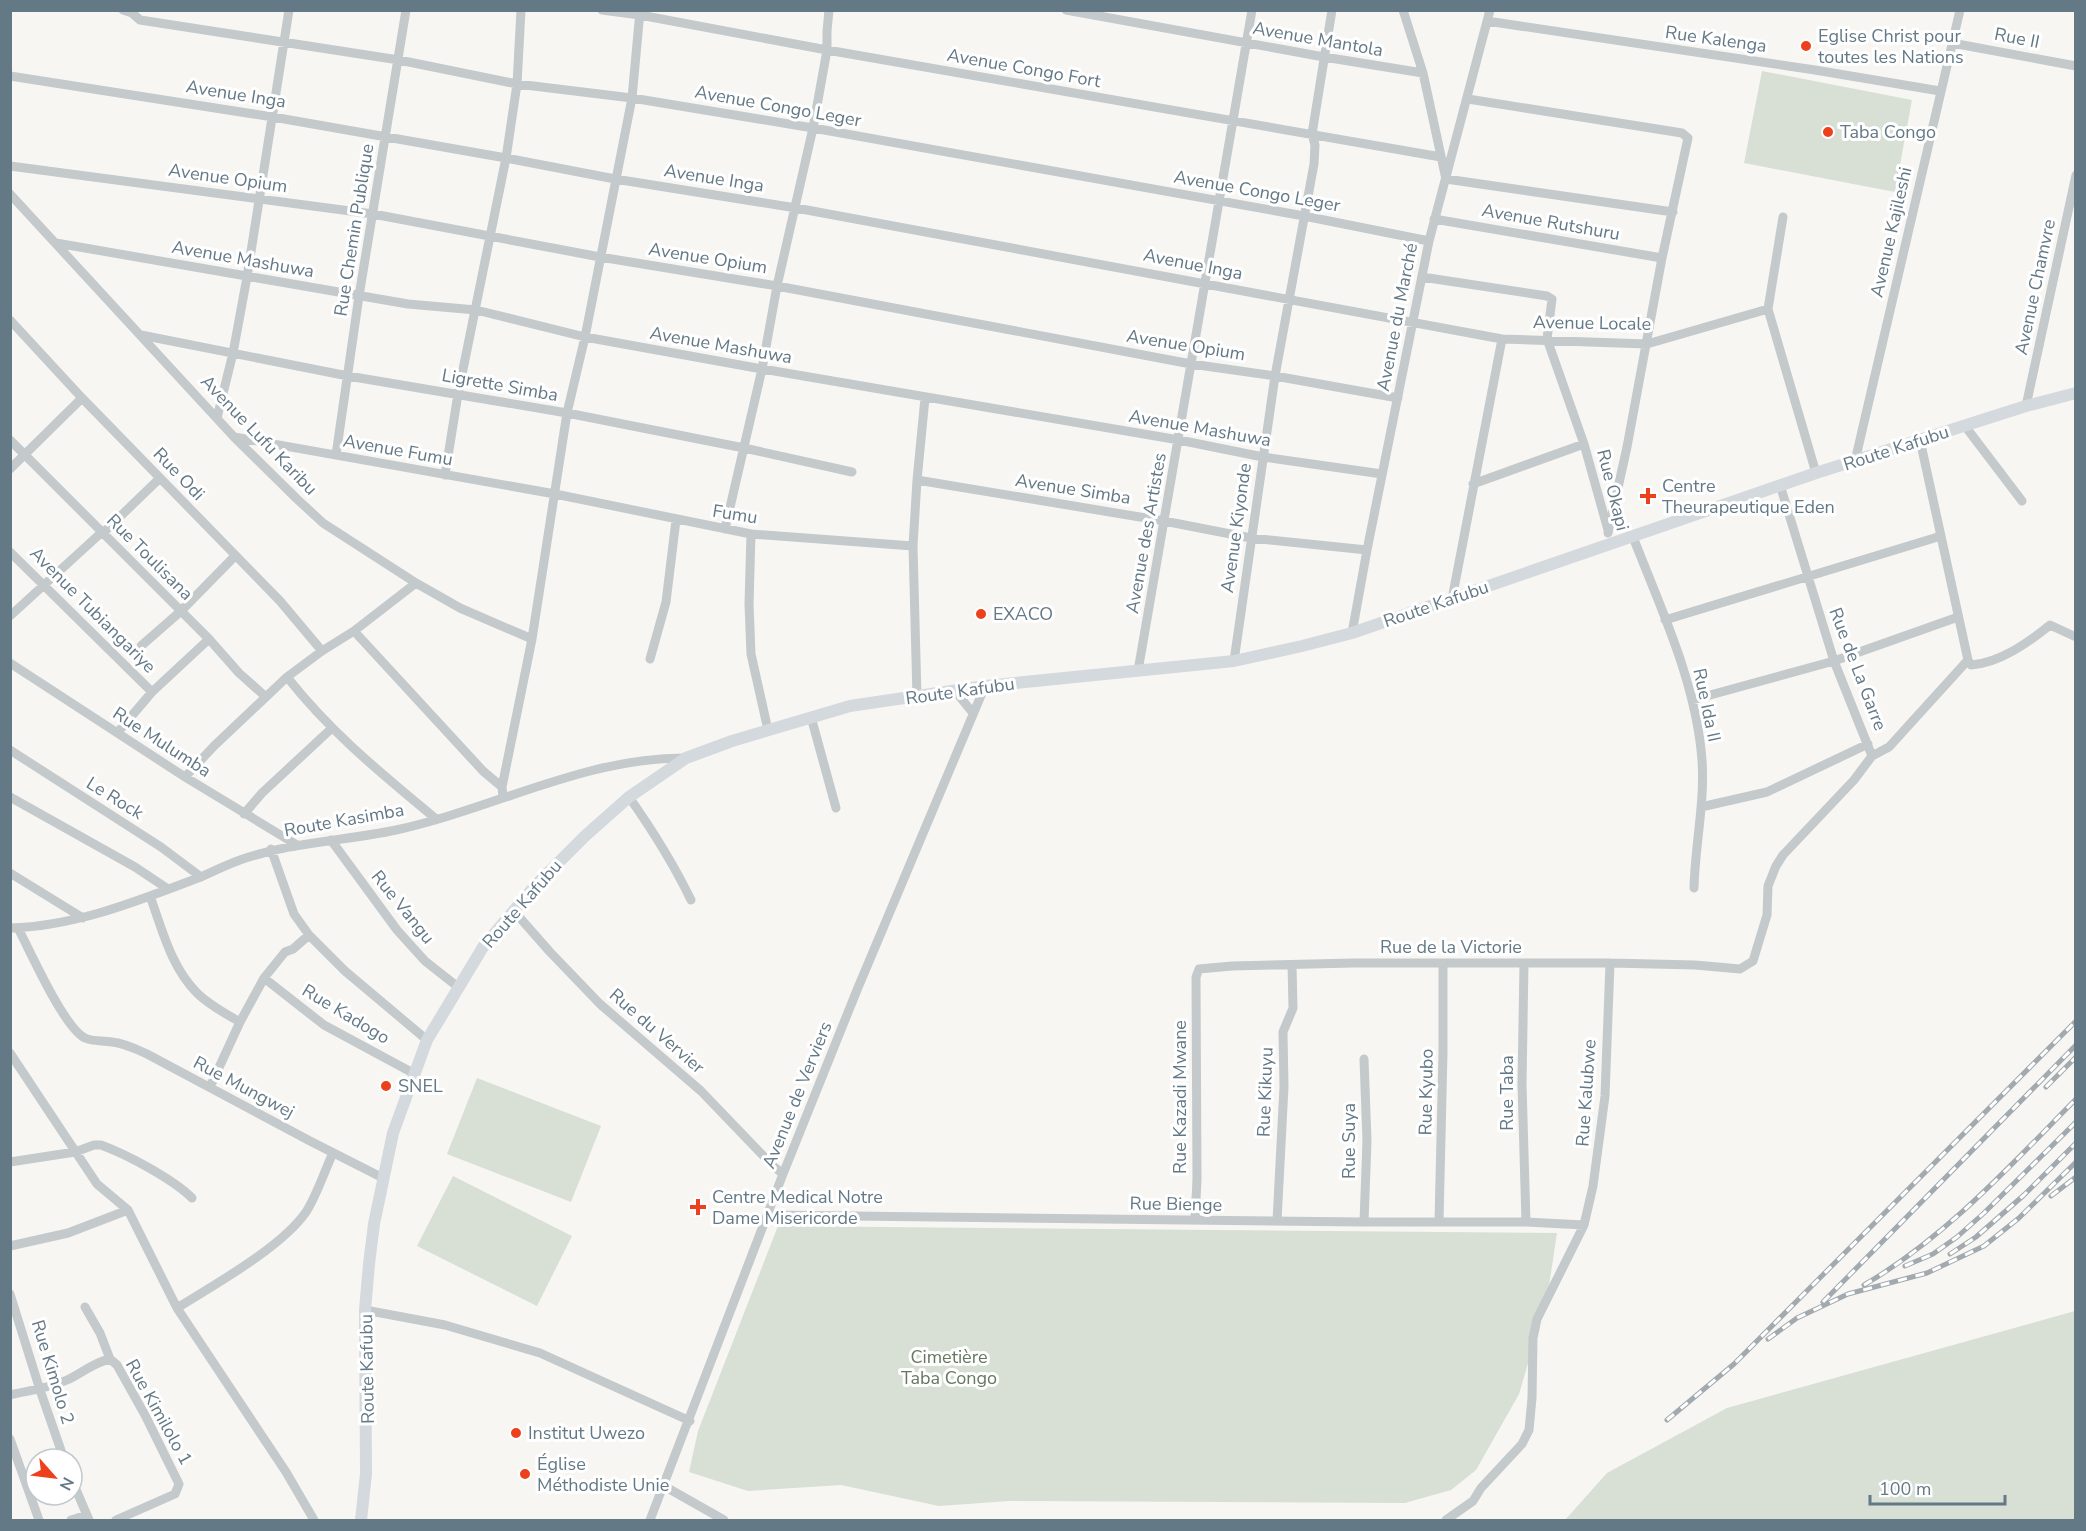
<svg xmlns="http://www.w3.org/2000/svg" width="2086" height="1531" viewBox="0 0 2086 1531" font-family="'Nunito Sans',sans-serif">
<rect width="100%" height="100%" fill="#f7f6f3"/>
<path fill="#d8dfd4" d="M 1762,71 L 1912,100 L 1895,192 L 1744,163 Z
M 477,1078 L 601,1126 L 571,1202 L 447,1154 Z
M 453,1176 L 572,1236 L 537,1306 L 417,1246 Z
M 778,1226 L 1557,1233 L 1547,1299 L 1519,1394 L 1476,1470 L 1451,1490 L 1405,1503 L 1009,1501 L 939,1506 L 841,1485 L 748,1491 L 689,1472 L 698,1431 Z
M 2075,1311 L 2075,1520 L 1565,1520 L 1607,1473 L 1727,1408 Z"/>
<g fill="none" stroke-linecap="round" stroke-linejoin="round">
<path stroke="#c4c9cb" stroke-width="9" d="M 123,10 L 132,13 L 140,20 L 399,60 L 517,84 L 632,98 L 813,128 L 1304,216 L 1429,241
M 602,10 L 640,15 L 827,50 L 1441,157
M 1066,10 L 1324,57 L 1423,73
M 1403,10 L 1423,73 L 1446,179 L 1673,212
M 1487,21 L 1815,70 L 1940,91
M 1952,43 L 2076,66
M 10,76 L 273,117 L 506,158 L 615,179 L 796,208 L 1502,339 L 1647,344 L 1768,309
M 1468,99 L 1682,133 L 1688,138 L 1662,258 L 1627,447 L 1608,533
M 10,166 L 373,214 L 600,257 L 777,286 L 1191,364 L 1275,376 L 1398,398
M 10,194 L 234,437 L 297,499 L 323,523 L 416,583 L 460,608 L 532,639
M 1783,217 L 1768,309 L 1816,473
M 1434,219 L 1662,258
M 56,243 L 408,304 L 476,310 L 585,337 L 762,369 L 1179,440 L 1263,457 L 1382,474
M 1422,277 L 1547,296 L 1552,299 L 1547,339 L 1584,444 L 1608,530
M 10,320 L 82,398 L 280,601 L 322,651
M 141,335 L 348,376 L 567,413 L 744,448 L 852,472
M 2026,406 L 2076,175
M 217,418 L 233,353 L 247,277 L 289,10
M 1965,426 L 2022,501
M 234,437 L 555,494 L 751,534 L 913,546
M 10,440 L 209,639 L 239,673 L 266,697
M 1920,440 L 1968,660 L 1971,665 C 2000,663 2029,642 2050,625 L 2076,637
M 336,455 L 359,296 L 406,10
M 1855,461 L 1960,10
M 10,469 L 82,398
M 445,475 L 458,394 L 506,158 L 517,84 L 521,10
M 917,480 L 1164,521 L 1251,538 L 1367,550
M 1473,484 L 1584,444
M 725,529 L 762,369 L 777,286 L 813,128 L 827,50 L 827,31 L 829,10
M 103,533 L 160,478
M 751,534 L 749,604 L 751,654 L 768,730
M 1633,537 C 1661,609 1696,682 1702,760 C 1705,803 1695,845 1694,888
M 10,552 L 152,692
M 1452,599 L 1502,339
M 10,616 L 102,532
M 1665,620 L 1941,536
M 354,631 L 483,771 L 502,787
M 1352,633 L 1367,550 L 1429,241 L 1490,10
M 141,646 L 181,611 L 235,556
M 650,659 L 666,602 L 676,520
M 1234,661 L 1275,376 L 1314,164 L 1315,145 L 1312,134 L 1332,10
M 10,663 L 185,777 L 297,845
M 1138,671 L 1252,10
M 287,677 C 332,734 381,773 436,819
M 955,691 L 973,713
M 917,697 L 913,546 L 917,480 L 925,398
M 1692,700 L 1834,661 L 1958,617
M 811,717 L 836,808
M 118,732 L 152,692 L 209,639
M 10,750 L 161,847 L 201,877
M 1872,756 L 1889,747 L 1968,660
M 185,777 L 214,746 L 287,677 L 322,651 L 354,631 L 416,583
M 10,797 L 135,867 L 168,889
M 503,797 L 502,787 L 532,639 L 567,413 L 585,337 L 632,98 L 640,11
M 629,797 C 653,831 673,863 691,900
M 1701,807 L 1767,792 L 1868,744
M 244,814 L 262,793 L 332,728
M 331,840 L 397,930 L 425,961 L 458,987
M 271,849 L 294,914 L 309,935 L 345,971 L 427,1040
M 10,873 L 83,918
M 150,896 C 162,929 171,967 197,993 C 209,1005 226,1014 240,1022
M 513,910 L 550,952 L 600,1004 L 701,1091 L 773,1166 L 783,1174
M 10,928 C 76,926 138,901 198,878 C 212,872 226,865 240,860 C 291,842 344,841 396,830 C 493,809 586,757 686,758
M 18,928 C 30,951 64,1028 85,1038 C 94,1042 102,1040 112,1042 C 124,1043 136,1049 147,1054 L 310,1141 L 383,1178
M 1524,964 L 1522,1084 L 1526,1222
M 264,978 L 324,1025 L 413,1073
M 10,1053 L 97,1184 L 128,1210 L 177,1308 L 286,1472 L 314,1520
M 210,1087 L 240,1022 L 264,978 L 285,952 L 293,949 L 309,935
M 10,1162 L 75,1152 L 94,1145 L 101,1145 C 126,1154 173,1179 192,1198
M 768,1215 L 1364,1222 L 1526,1222 L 1584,1225
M 1195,1220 L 1197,1179 L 1196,977 L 1199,969 L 1232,966 L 1353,963 L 1610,963 L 1695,965 L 1740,969 L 1753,961 L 1767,915 L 1768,886 L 1776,866 L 1783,855 L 1854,780 L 1872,756 L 1834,661 L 1780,485
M 1277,1221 L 1284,1087 L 1283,1032 L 1293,1008 L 1292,965
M 1439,1221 L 1443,1052 L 1443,964
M 1364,1222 L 1367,1141 L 1364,1059
M 10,1246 L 68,1233 L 128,1210
M 10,1294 L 40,1390 L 64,1459
M 85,1307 L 100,1333 L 110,1359
M 177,1308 C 214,1285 282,1247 306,1212 C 317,1195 324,1172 333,1153
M 365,1310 L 445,1325 L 540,1353 L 690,1421
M 10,1395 C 30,1390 47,1389 67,1380 C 81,1374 94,1362 110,1359 L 117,1365 L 145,1415 L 179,1484 L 175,1494 L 116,1520
M 10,1439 L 39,1520
M 72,1480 L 89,1520
M 664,1486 L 724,1520
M 71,1520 L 87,1515
M 650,1520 L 783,1174 L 857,990 L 985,686
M 1446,1520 L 1473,1501 L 1481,1488 L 1522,1444 L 1529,1430 L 1532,1398 L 1533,1338 L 1537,1319 L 1584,1225 L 1593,1186 L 1605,1096 L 1610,963"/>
<path stroke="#d4d9dd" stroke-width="12" d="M 361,1520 L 366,1474 L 365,1310 L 369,1264 L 374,1224 L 393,1133 L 427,1040 L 483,947 L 535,886 L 585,836 L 629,797 L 686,758 L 732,741 L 850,706 L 985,686 L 1234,661 L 1302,646 L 1352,633 L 1816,473 L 2026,406 L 2076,393"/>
<defs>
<path id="rail" d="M 2046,1087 L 2076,1057
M 2051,1196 L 2076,1177
M 1950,1254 L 1976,1237 L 2024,1195 L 2076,1143
M 1905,1266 L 1933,1254 L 1957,1237 L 1984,1213 L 2076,1122
M 1864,1285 C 1946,1237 2009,1167 2076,1099
M 1823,1302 L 2076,1045
M 1768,1339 L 1797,1318 L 1848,1294 L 1927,1273 L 1984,1246 L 2019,1218 L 2076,1162
M 1667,1420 L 1734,1364 L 2076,1021"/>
</defs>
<use href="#rail" stroke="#a2aaaf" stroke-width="5"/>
<use href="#rail" stroke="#fff" stroke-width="3" stroke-dasharray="9" stroke-linecap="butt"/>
</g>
<g fill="#ed401c" stroke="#fff" stroke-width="2">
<circle cx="1806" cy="46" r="6"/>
<circle cx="1828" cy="132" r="6"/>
<path d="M1645 487h6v6h6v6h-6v6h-6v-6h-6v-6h6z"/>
<circle cx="981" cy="614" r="6"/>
<circle cx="386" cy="1086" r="6"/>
<path d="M695 1198h6v6h6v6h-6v6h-6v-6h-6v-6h6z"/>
<circle cx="516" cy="1433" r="6"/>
<circle cx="525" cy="1474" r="6"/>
</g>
<g text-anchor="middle" stroke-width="6" stroke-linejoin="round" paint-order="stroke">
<g font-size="18" fill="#647986" stroke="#fff" text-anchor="start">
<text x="1818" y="42">Eglise Christ pour<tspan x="1818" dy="21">toutes les Nations</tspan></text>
<text x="1840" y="138">Taba Congo</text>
<text x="1662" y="492">Centre<tspan x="1662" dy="21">Theurapeutique Eden</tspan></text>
<text x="993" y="620">EXACO</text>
<text x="398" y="1092">SNEL</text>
<text x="712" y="1203">Centre Medical Notre<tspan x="712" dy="21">Dame Misericorde</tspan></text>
<text x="528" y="1439">Institut Uwezo</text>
<text x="537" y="1470">Église<tspan x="537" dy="21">Méthodiste Unie</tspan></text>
</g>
<g font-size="18" fill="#647986" stroke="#fff">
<text transform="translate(2017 38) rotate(11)" y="6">Rue II</text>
<text transform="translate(1318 39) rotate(10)" y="6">Avenue Mantola</text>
<text transform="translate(1716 39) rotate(8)" y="6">Rue Kalenga</text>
<text transform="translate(1024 68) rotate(10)" y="6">Avenue Congo Fort</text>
<text transform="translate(236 94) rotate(9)" y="6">Avenue Inga</text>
<text transform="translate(778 106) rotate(10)" y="6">Avenue Congo Leger</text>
<text transform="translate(228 178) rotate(8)" y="6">Avenue Opium</text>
<text transform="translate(714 178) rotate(9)" y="6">Avenue Inga</text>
<text transform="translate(1257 191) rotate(10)" y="6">Avenue Congo Leger</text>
<text transform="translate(1551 222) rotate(10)" y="6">Avenue Rutshuru</text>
<text transform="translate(354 230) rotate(-81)" y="6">Rue Chemin Publique</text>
<text transform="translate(1891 232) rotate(-77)" y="6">Avenue Kajileshi</text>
<text transform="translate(708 258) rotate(9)" y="6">Avenue Opium</text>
<text transform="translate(243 259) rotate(10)" y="6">Avenue Mashuwa</text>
<text transform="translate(1193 264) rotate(11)" y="6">Avenue Inga</text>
<text transform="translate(2035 287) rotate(-78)" y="6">Avenue Chamvre</text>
<text transform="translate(1397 317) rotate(-79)" y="6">Avenue du Marché</text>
<text transform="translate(1592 323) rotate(1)" y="6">Avenue Locale</text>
<text transform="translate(721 345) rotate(10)" y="6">Avenue Mashuwa</text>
<text transform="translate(1186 345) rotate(9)" y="6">Avenue Opium</text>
<text transform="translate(500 385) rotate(10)" y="6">Ligrette Simba</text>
<text transform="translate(1200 428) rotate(10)" y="6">Avenue Mashuwa</text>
<text transform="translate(259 435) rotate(46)" y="6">Avenue Lufu Karibu</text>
<text transform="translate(1896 448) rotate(-18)" y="6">Route Kafubu</text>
<text transform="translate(398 450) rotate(10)" y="6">Avenue Fumu</text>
<text transform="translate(179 474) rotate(46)" y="6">Rue Odi</text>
<text transform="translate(1073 489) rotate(9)" y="6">Avenue Simba</text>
<text transform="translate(1613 490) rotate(76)" y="6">Rue Okapi</text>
<text transform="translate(735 514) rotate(9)" y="6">Fumu</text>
<text transform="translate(1236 528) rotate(-82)" y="6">Avenue Kiyonde</text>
<text transform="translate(1146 533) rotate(-80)" y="6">Avenue des Artistes</text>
<text transform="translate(150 557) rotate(45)" y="6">Rue Toulisana</text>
<text transform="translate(1436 604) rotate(-19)" y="6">Route Kafubu</text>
<text transform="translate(93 610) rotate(45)" y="6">Avenue Tubiangariye</text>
<text transform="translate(1858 669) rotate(69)" y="6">Rue de La Garre</text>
<text transform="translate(960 691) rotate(-8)" y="6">Route Kafubu</text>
<text transform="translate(1707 705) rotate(78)" y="6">Rue Ida II</text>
<text transform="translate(162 742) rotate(33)" y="6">Rue Mulumba</text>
<text transform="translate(115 798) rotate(32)" y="6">Le Rock</text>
<text transform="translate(344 820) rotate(-10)" y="6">Route Kasimba</text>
<text transform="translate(522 904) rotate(-49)" y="6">Route Kafubu</text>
<text transform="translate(403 907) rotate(51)" y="6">Rue Vangu</text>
<text x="1451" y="953">Rue de la Victorie</text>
<text transform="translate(346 1014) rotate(31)" y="6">Rue Kadogo</text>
<text transform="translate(657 1031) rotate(41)" y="6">Rue du Vervier</text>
<text transform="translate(244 1087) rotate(28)" y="6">Rue Mungwej</text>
<text transform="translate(1265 1092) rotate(-88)" y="6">Rue Kikuyu</text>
<text transform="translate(1426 1092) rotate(-89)" y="6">Rue Kyubo</text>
<text transform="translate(1507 1093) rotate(-90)" y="6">Rue Taba</text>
<text transform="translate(1586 1093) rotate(-86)" y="6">Rue Kalubwe</text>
<text transform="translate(797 1095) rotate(-68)" y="6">Avenue de Verviers</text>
<text transform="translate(1180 1097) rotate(-90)" y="6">Rue Kazadi Mwane</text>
<text transform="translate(1349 1141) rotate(-90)" y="6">Rue Suya</text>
<text transform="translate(1176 1204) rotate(1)" y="6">Rue Bienge</text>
<text transform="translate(367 1369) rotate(-91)" y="6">Route Kafubu</text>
<text transform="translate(53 1372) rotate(73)" y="6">Rue Kimolo 2</text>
<text transform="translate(159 1412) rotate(61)" y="6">Rue Kimilolo 1</text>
</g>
<g font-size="18" fill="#66785f" stroke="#fff">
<text x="949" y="1363">Cimetière<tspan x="949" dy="21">Taba Congo</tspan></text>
</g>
</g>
<rect width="2086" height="1531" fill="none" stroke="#647986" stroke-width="24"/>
<g transform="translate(54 1477) rotate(118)"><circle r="28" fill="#ffffff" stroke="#c1c9cf" stroke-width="1.5"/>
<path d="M0-4.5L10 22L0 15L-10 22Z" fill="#ed401c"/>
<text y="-9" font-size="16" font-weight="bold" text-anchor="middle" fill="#647986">N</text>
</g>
<path d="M1870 1495v9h135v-9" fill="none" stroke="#647986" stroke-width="3"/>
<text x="1879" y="1495" font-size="18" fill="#647986" stroke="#ffffff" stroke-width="4.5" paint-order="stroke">100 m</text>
</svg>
